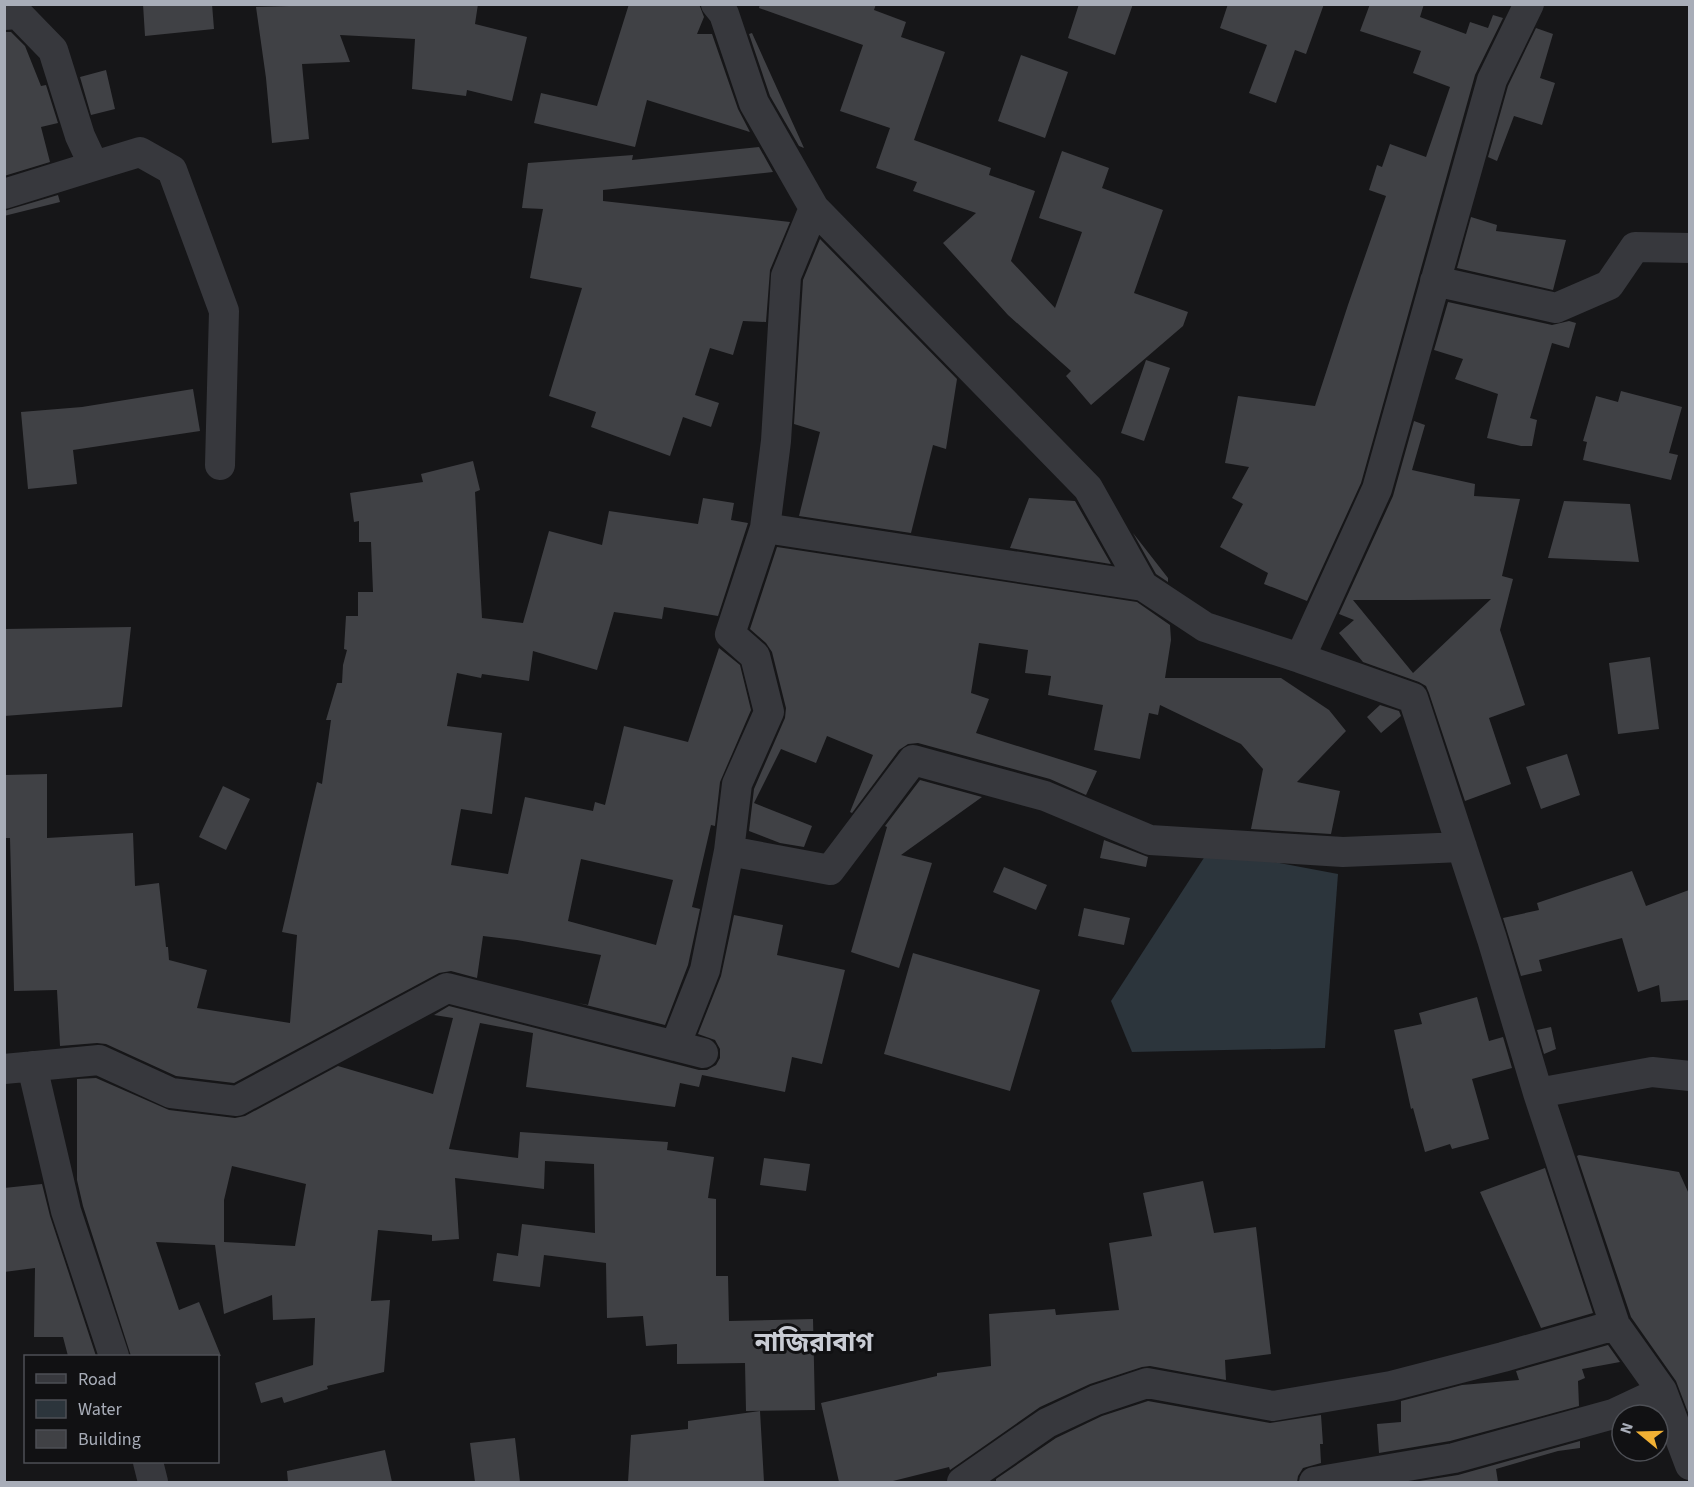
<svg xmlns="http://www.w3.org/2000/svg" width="1694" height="1487" viewBox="0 0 1694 1487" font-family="'Source Sans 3','Noto Sans Bengali',sans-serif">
<rect width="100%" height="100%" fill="#161618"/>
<path fill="#2c353c" d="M 1209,850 L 1338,874 L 1325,1048 L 1132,1052 L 1111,1001 Z"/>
<path fill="#404145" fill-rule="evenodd" d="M 143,4 L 212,4 L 214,29 L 145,36 Z
M 354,4 L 478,4 L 475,24 L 527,37 L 512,101 L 467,90 L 466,96 L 412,89 L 415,39 L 340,35 L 350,62 L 302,64 L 309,139 L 272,143 L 266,78 L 256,7 Z
M 629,4 L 699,4 L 704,17 L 697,34 L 712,34 L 738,109 L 750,132 L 647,100 L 635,147 L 534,123 L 541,93 L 597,106 Z
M 760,4 L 876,4 L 874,10 L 906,22 L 901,37 L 945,52 L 914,140 L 991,168 L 989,175 L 1035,191 L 1011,261 L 1055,308 L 1082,232 L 1039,218 L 1062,151 L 1109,168 L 1102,188 L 1163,210 L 1134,293 L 1188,312 L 1183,326 L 1091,405 L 1066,376 L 1071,371 L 1008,315 L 943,243 L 976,213 L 913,191 L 917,182 L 876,168 L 890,128 L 840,111 L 863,45 L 759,8 Z
M 1079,4 L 1133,4 L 1115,55 L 1068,38 Z
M 1228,4 L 1324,4 L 1306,54 L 1295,50 L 1276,103 L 1249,93 L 1267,45 L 1220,28 Z
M 1370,4 L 1424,4 L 1420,17 L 1466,34 L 1470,22 L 1488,28 L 1493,15 L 1503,18 L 1475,75 L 1361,483 L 1307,601 L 1264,584 L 1268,573 L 1220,547 L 1243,504 L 1232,498 L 1249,467 L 1225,463 L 1238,396 L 1315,406 L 1348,305 L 1386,196 L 1369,190 L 1377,165 L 1382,167 L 1390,144 L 1426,157 L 1450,87 L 1413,73 L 1421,51 L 1360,31 Z
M 1536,28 L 1553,34 L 1540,78 L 1555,83 L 1542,125 L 1514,116 L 1497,161 L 1488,157 L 1508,86 Z
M 4,32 L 11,32 L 25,46 L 41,86 L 46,85 L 58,123 L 41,127 L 50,162 L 4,176 Z
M 752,33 L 766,64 L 804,148 L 799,146 L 770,96 L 749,34 Z
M 1021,55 L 1068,72 L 1045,138 L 998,121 Z
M 106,70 L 115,109 L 91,115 L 80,77 Z
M 759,147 L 773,172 L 603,190 L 603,201 L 790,222 L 770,270 L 766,322 L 743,321 L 733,355 L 710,348 L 695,395 L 719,403 L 711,427 L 683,417 L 670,456 L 591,427 L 596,412 L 549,396 L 582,288 L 530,278 L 543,209 L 522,208 L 528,163 L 633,155 L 632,160 Z
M 58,195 L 60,202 L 4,216 L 4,211 Z
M 1471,217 L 1497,225 L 1496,231 L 1566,240 L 1553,290 L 1457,268 Z
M 820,239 L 957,379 L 946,449 L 933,445 L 911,533 L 799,516 L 820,432 L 794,424 L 803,280 Z
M 1448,302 L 1552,325 L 1569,321 L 1576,323 L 1569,348 L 1552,343 L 1530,418 L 1537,420 L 1532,446 L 1521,446 L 1487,438 L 1498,394 L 1455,379 L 1463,359 L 1434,350 Z
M 1146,360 L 1170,368 L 1144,441 L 1121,433 Z
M 193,389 L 200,431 L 73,450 L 77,484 L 28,489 L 21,412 L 82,407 Z
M 1621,391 L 1682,407 L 1669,453 L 1678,455 L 1671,480 L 1583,460 L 1587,442 L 1583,441 L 1596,396 L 1618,402 Z
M 1414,421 L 1425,425 L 1412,470 L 1475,484 L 1474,496 L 1520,499 L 1502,576 L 1513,579 L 1500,630 L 1525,705 L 1489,718 L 1511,784 L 1465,801 L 1429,693 L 1426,686 L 1419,682 L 1363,662 L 1339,633 L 1354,620 L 1339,614 L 1393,496 ZM 1491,599 L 1413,673 L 1353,600 L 1411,600 Z
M 473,461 L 480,490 L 475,492 L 482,618 L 523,623 L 549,531 L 602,545 L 609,511 L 698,524 L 703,498 L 734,503 L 731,520 L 748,523 L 718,616 L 664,607 L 662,619 L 614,612 L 597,670 L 533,651 L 529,681 L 482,674 L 481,678 L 457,673 L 447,726 L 502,733 L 492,814 L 461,809 L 451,865 L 508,874 L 525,797 L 593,811 L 595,802 L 605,805 L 624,726 L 688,742 L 719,648 L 740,665 L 751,710 L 720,782 L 715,826 L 711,825 L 692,907 L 700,909 L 688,965 L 665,1025 L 578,1003 L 588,1005 L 601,955 L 517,940 L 483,936 L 477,978 L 451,971 L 439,973 L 234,1083 L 176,1076 L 106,1044 L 97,1043 L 60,1046 L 57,990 L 14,991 L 10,838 L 4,838 L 4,775 L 47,774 L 47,838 L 133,833 L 135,886 L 159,883 L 166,947 L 168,947 L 169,960 L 207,970 L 197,1008 L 290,1023 L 297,935 L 282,932 L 317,782 L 322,784 L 331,720 L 326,720 L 337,683 L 342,683 L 343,665 L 347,650 L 344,649 L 346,616 L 358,616 L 358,592 L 373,592 L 371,542 L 359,542 L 359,521 L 354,522 L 350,493 L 423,482 L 421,474 ZM 581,859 L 673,880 L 656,945 L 568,921 Z
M 1029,498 L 1075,501 L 1111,564 L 1010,548 Z
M 1564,501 L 1630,504 L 1639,562 L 1548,558 Z
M 1133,533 L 1168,578 L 1168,582 L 1156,574 Z
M 777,547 L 1137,602 L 1170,625 L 1171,640 L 1165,678 L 1281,678 L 1329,710 L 1346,731 L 1297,782 L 1340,791 L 1331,834 L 1251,829 L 1263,769 L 1241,744 L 1160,705 L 1158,715 L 1149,713 L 1140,759 L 1094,750 L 1103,705 L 1048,695 L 1051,676 L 1025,673 L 1028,650 L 979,643 L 971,693 L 989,699 L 976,733 L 1097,771 L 1086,795 L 1050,779 L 918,743 L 908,744 L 899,750 L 852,813 L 850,812 L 873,755 L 827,736 L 816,763 L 781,749 L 754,803 L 812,826 L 804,847 L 780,843 L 749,831 L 754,789 L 785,718 L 786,708 L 772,652 L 766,643 L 750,629 Z
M 131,627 L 122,707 L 4,716 L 4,629 Z
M 1650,657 L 1659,729 L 1618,734 L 1609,663 Z
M 1380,705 L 1399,711 L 1401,716 L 1381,733 L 1367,717 Z
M 1567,754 L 1580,795 L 1541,809 L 1526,767 Z
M 920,780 L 982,797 L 901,855 L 932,863 L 899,968 L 851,952 L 887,827 L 885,826 Z
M 223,786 L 250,799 L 226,850 L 199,837 Z
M 1104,840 L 1148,857 L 1146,867 L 1100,858 Z
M 1004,867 L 1047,885 L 1036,910 L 993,892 Z
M 1632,871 L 1646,906 L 1689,890 L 1689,1000 L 1661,1002 L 1659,985 L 1638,992 L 1622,938 L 1539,960 L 1542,971 L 1521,976 L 1503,918 L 1539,910 L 1537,903 Z
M 1084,908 L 1130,918 L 1124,945 L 1078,936 Z
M 734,915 L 783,925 L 777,955 L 845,970 L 822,1064 L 792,1057 L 785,1092 L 702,1075 L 699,1087 L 680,1083 L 675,1107 L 526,1087 L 533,1033 L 480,1023 L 449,1149 L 518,1158 L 520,1132 L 668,1142 L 667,1150 L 714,1157 L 708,1198 L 716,1199 L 716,1276 L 728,1276 L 729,1321 L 813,1319 L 815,1410 L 746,1411 L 745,1363 L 677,1364 L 677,1344 L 646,1346 L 643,1316 L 607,1318 L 606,1263 L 544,1255 L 540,1287 L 493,1281 L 497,1253 L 518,1256 L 522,1224 L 595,1233 L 594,1164 L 545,1161 L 544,1189 L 455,1178 L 459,1239 L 432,1241 L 432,1235 L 378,1230 L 371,1301 L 390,1300 L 384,1372 L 327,1386 L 328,1389 L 284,1403 L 282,1397 L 261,1403 L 255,1383 L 313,1365 L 315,1318 L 273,1320 L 272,1295 L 224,1314 L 215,1245 L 156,1242 L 179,1310 L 199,1302 L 221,1356 L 131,1356 L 83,1206 L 77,1180 L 77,1079 L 96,1078 L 169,1110 L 235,1118 L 245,1116 L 338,1066 L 433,1094 L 453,1018 L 434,1015 L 449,1006 L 699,1070 L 707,1070 L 716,1065 L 720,1058 L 720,1049 L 715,1040 L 698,1034 L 721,976 ZM 232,1166 L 306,1184 L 295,1246 L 224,1242 L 224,1200 Z
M 913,953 L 1040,990 L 1010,1091 L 884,1054 Z
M 1477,997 L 1489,1041 L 1503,1037 L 1512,1068 L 1472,1079 L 1489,1139 L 1452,1149 L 1450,1144 L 1425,1152 L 1413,1108 L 1411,1109 L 1394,1030 L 1422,1024 L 1419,1013 Z
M 1551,1027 L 1556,1049 L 1544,1054 L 1537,1030 Z
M 1579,1155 L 1679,1172 L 1689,1194 L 1689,1415 L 1676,1381 L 1631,1317 L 1577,1156 Z
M 764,1158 L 810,1164 L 806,1191 L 760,1185 Z
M 1545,1168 L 1593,1313 L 1541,1328 L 1480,1192 Z
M 1203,1181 L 1214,1233 L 1256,1227 L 1271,1354 L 1225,1360 L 1226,1380 L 1150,1366 L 1142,1367 L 1090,1384 L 1040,1407 L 950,1470 L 949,1467 L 889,1482 L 839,1482 L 821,1403 L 937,1376 L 937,1373 L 991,1366 L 989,1314 L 1055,1309 L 1056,1315 L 1119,1310 L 1109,1243 L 1152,1236 L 1143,1193 Z
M 42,1184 L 50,1216 L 96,1356 L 68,1356 L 63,1337 L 34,1337 L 35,1268 L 4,1272 L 4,1188 Z
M 1608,1345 L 1620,1362 L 1582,1369 L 1585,1378 L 1578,1381 L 1579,1406 L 1450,1441 L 1379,1453 L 1377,1424 L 1401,1422 L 1401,1401 L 1462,1385 L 1519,1380 L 1516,1371 Z
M 1148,1401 L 1270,1423 L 1321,1415 L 1323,1444 L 1320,1444 L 1321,1463 L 1303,1468 L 1298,1476 L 1297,1482 L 996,1482 L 996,1479 L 1056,1438 L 1102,1416 Z
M 760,1411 L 764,1482 L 628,1482 L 631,1435 L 688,1429 L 688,1421 Z
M 515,1438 L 520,1482 L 475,1482 L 470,1443 Z
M 1580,1441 L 1580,1448 L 1558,1451 L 1496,1469 L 1498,1482 L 1413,1482 L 1458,1475 Z
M 385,1450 L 392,1482 L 288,1482 L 287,1471 Z"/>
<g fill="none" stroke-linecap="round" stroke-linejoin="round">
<path stroke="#37383d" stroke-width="30" d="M 716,4 L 724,14 L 754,103 L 814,208 L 1088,488 L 1143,586 L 1205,627 L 1300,658 L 1413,698 L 1492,939 L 1538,1093 L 1615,1325 L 1662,1391 L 1690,1465
M 4,15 L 18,14 L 53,50 L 80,136 L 94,166 L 140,152 L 172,170 L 224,311 L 220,465
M 4,194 L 94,166
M 1435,281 L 1556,308 L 1609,285 L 1635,247 L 1690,248
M 765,528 L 1143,586
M 1300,658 L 1377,489 L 1492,80 L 1529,4
M 729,851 L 830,870 L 913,760 L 1045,796 L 1150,840 L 1343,852 L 1462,847
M 675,1046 L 705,970 L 729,851 L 737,784 L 769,712 L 755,656 L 730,634 L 765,528 L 776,441 L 786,276 L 814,208
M 32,1066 L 66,1211 L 114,1356
M 4,1069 L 99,1060 L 171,1093 L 237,1101 L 447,988 L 703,1053
M 1538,1093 L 1652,1072 L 1690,1076
M 148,1462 L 153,1482
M 962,1482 L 1047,1423 L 1096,1400 L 1147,1383 L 1273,1406 L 1391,1386 L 1503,1357 L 1615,1325
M 1314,1482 L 1454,1458 L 1613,1414 L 1662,1391"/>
</g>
<g text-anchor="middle" stroke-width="6" stroke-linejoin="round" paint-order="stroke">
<g font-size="26" font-weight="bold" fill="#c9ccd4" stroke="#111113">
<text x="814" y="1351">নাজিরাবাগ</text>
</g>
</g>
<rect width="1694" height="1487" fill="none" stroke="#a8adb8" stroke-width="12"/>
<rect x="24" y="1355" width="195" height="108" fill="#111113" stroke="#4d4f55" stroke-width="1.5"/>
<rect x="36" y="1374" width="30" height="9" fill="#37383d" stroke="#4d4f55" stroke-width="1.5"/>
<text x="78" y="1385" font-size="18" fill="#a8adb8">Road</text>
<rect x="36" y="1400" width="30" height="18" fill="#2c353c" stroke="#4d4f55" stroke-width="1.5"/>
<text x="78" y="1415" font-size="18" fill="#a8adb8">Water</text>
<rect x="36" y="1430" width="30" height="18" fill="#404145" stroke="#4d4f55" stroke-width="1.5"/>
<text x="78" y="1445" font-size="18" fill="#a8adb8">Building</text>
<g transform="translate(1640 1433) rotate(289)"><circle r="28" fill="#111113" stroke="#4d4f55" stroke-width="1.5"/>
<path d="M0-4.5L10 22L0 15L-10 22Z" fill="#f2b134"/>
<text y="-9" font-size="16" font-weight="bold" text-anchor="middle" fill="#a8adb8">N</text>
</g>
</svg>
